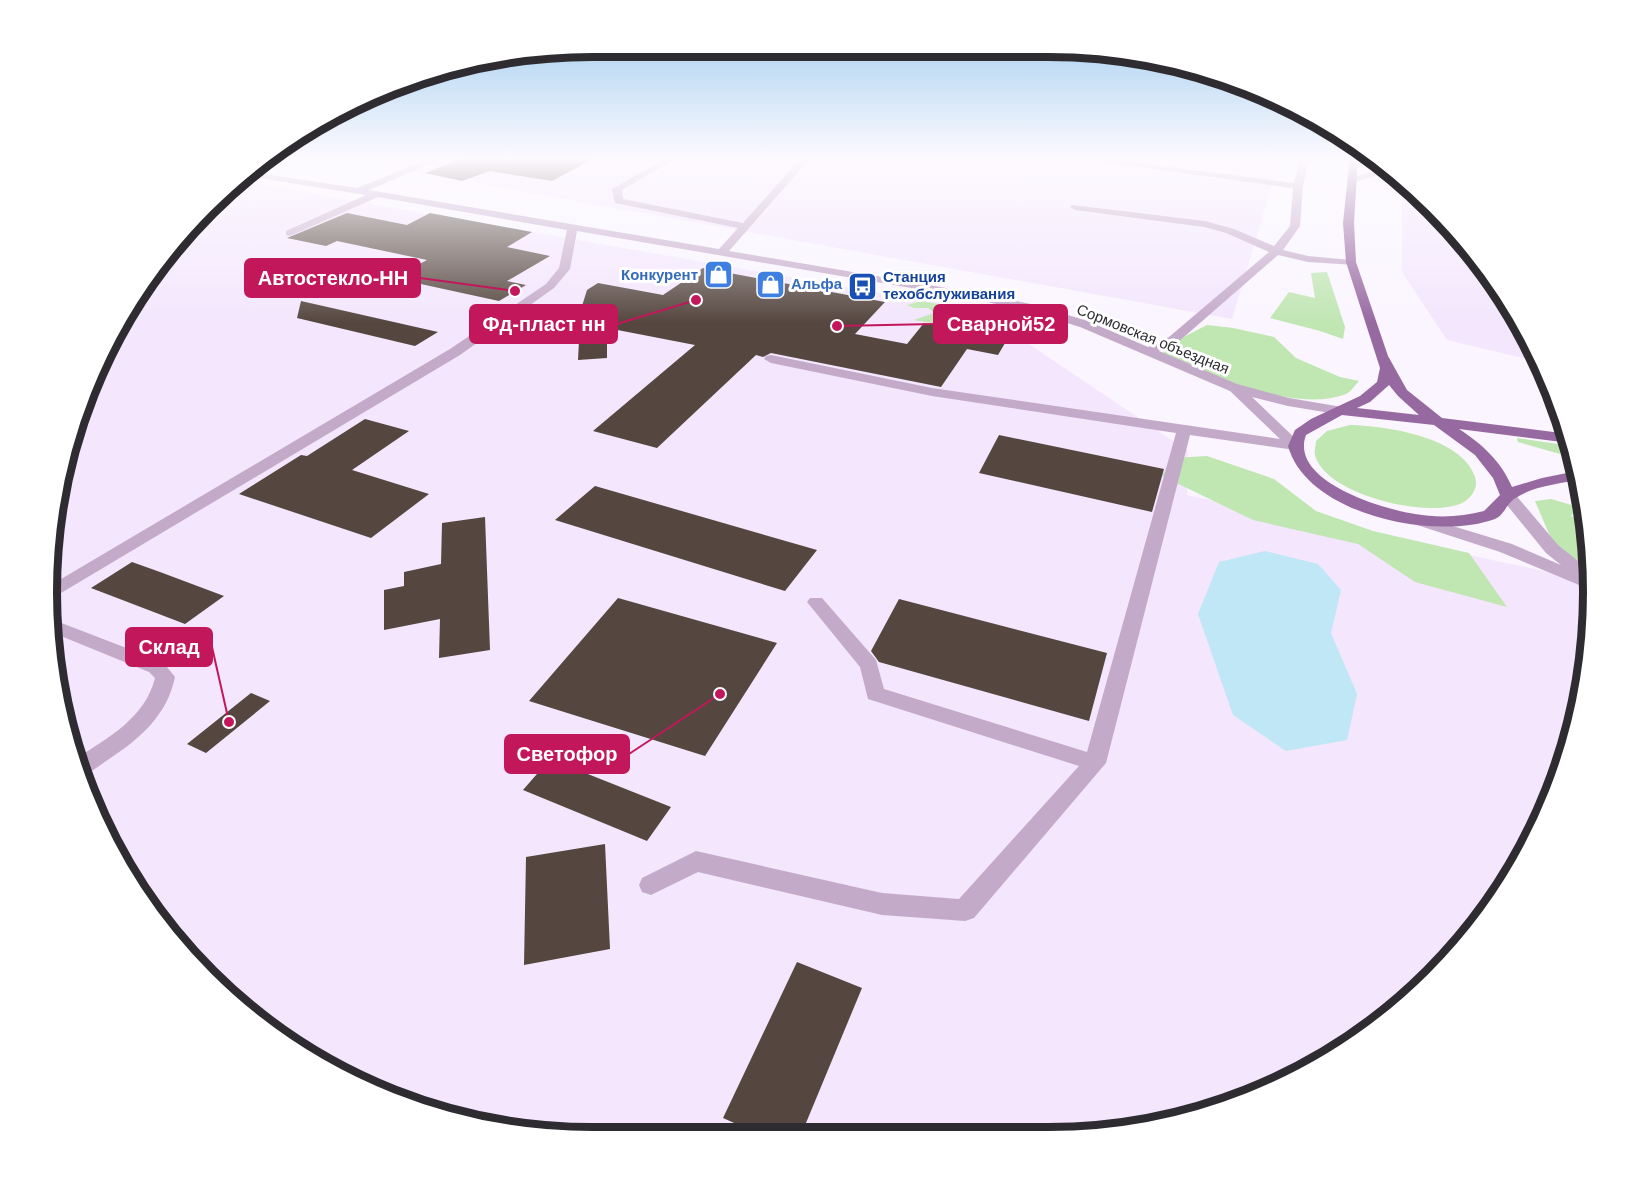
<svg xmlns="http://www.w3.org/2000/svg" width="1640" height="1184" viewBox="0 0 1640 1184" font-family="Helvetica,sans-serif">
<rect width="100%" height="100%" fill="#faf5ff"/>
<path fill="#f3e6fd" d="M 332,157 L 1280,157 L 1232,319 Z
M 240,181 L 978,310 L 1188,451 L 1187,495 L 1591,581 L 1592,628 L 1575,734 L 1537,834 L 1481,924 L 1407,1002 L 1289,1081 L 1120,1133 L 557,1136 L 451,1119 L 350,1081 L 260,1025 L 182,951 L 88,801 L 51,664 L 51,520 L 103,351 L 182,232 Z
M 1402,186 L 1458,233 L 1521,320 L 1540,362 L 1447,340 L 1402,272 Z"/>
<path fill="#c0e6b2" d="M 1327,272 L 1345,327 L 1343,339 L 1320,331 L 1270,318 L 1289,292 L 1315,298 L 1311,273 Z
M 921,301 L 955,307 L 960,311 C 947,328 932,323 914,320 L 934,313 L 928,308 L 914,308 L 907,305 Z
M 1207,325 L 1233,328 L 1274,337 L 1296,358 L 1340,377 L 1359,381 C 1355,385 1351,392 1346,394 C 1294,414 1210,375 1162,355 L 1168,345 Z
M 1350,425 C 1387,426 1462,437 1475,477 C 1479,488 1471,498 1462,503 C 1429,519 1325,495 1315,455 C 1314,451 1316,445 1316,441 L 1327,431 Z
M 1517,438 L 1571,446 L 1574,458 L 1518,442 Z
M 1207,456 L 1274,479 L 1316,511 L 1373,531 L 1469,553 L 1507,607 L 1415,582 L 1358,544 L 1253,520 L 1162,476 L 1173,458 Z
M 1551,499 L 1578,507 L 1571,516 L 1589,524 L 1590,571 L 1582,568 L 1552,541 L 1535,501 Z"/>
<path fill="#bfe7f5" d="M 1265,551 L 1318,564 L 1341,590 L 1331,633 L 1357,694 L 1347,740 L 1286,751 L 1233,715 L 1198,614 L 1219,562 Z"/>
<path fill="#55463f" d="M 466,157 L 597,157 L 552,181 L 490,171 L 462,181 L 425,173 Z
M 347,213 L 407,225 L 430,213 L 532,232 L 507,247 L 550,256 L 507,281 L 526,285 L 499,301 L 393,278 L 427,260 L 337,241 L 326,246 L 287,238 Z
M 703,268 L 885,302 L 855,334 L 907,344 L 924,323 L 1008,338 L 998,355 L 967,349 L 941,387 L 771,353 L 763,357 L 756,355 L 657,448 L 593,431 L 695,345 L 607,328 L 607,358 L 578,360 L 580,322 L 577,322 L 587,290 L 598,283 L 663,295 Z
M 301,301 L 438,332 L 415,346 L 297,318 Z
M 365,419 L 409,431 L 352,470 L 429,494 L 371,538 L 239,494 L 301,455 L 307,456 Z
M 999,435 L 1164,469 L 1152,512 L 979,473 Z
M 595,486 L 817,550 L 785,591 L 555,520 Z
M 485,517 L 490,650 L 439,658 L 440,619 L 384,630 L 384,590 L 404,586 L 404,572 L 441,564 L 442,523 Z
M 132,562 L 160,572 L 224,596 L 185,624 L 91,588 Z
M 618,598 L 777,643 L 705,756 L 529,701 Z
M 899,599 L 1107,653 L 1089,721 L 879,662 L 871,651 Z
M 251,693 L 270,701 L 206,753 L 187,744 Z
M 550,759 L 671,807 L 647,841 L 523,790 Z
M 605,844 L 610,949 L 524,965 L 526,857 Z
M 797,962 L 862,988 L 801,1135 L 761,1135 L 723,1118 Z"/>
<g fill="none" stroke-linecap="round" stroke-linejoin="round">
<path fill="#c4aac9" fill-rule="evenodd" d="M 433,157 L 446,157 L 369,190 L 719,249 L 738,228 L 615,203 L 612,189 L 668,157 L 679,157 L 622,190 L 623,199 L 743,223 L 802,157 L 811,157 L 729,251 L 964,291 L 1031,304 L 1088,321 L 1148,347 L 1169,337 L 1269,252 L 1226,233 L 1204,227 L 1075,210 L 1070,207 L 1072,205 L 1205,221 L 1234,229 L 1274,246 L 1290,226 L 1293,188 L 1064,157 L 1093,157 L 1294,183 L 1301,157 L 1309,157 L 1303,186 L 1300,226 L 1283,250 L 1308,256 L 1351,260 L 1355,261 L 1355,265 L 1308,262 L 1278,255 L 1177,343 L 1159,351 L 1237,384 L 1289,398 L 1342,407 L 1349,411 L 1342,415 L 1288,406 L 1252,397 L 1300,443 L 1302,446 L 1295,450 L 1190,435 L 1106,763 L 974,918 L 965,921 L 882,915 L 698,872 L 651,895 L 642,892 L 639,885 L 642,878 L 696,851 L 882,893 L 959,899 L 1079,766 L 868,699 L 860,667 L 807,602 L 810,598 L 822,598 L 876,660 L 884,689 L 1087,752 L 1176,433 L 932,396 L 771,363 L 764,359 L 766,356 L 771,355 L 932,388 L 1280,439 L 1230,391 L 1080,327 L 1029,311 L 964,297 L 577,231 L 570,269 L 554,288 L 460,355 L 51,599 L 51,585 L 450,349 L 546,284 L 559,268 L 567,230 L 378,197 L 290,236 L 286,235 L 286,231 L 366,195 L 246,176 L 251,172 L 357,188 Z
M 992,157 L 1012,157 L 1008,160 Z
M 1377,166 L 1384,171 L 1382,174 L 1352,183 L 1347,180 L 1375,170 Z
M 1508,491 L 1514,493 L 1558,545 L 1588,569 L 1591,573 L 1589,576 L 1591,577 L 1591,590 L 1500,552 L 1411,523 L 1409,520 L 1417,515 L 1423,517 L 1512,544 L 1561,565 L 1546,553 L 1502,499 L 1500,496 L 1502,493 Z
M 51,619 L 163,662 L 175,677 C 167,715 141,738 109,759 C 100,765 92,772 81,776 L 77,758 C 109,737 145,718 155,678 L 149,672 L 51,632 Z"/>
<path fill="#9769a1" fill-rule="evenodd" d="M 1350,157 L 1358,157 L 1354,223 L 1356,262 L 1388,356 L 1407,390 L 1442,418 L 1569,434 L 1570,443 L 1459,429 C 1482,444 1501,461 1512,487 L 1542,478 L 1577,471 L 1579,480 C 1557,484 1533,486 1514,499 C 1506,505 1504,515 1495,519 C 1435,541 1307,515 1288,446 L 1295,430 L 1311,419 L 1360,396 L 1377,382 L 1380,368 L 1346,262 L 1343,223 ZM 1389,385 L 1398,396 L 1419,415 L 1357,408 L 1370,402 ZM 1342,415 L 1434,425 L 1475,455 L 1493,478 L 1500,495 L 1484,511 C 1462,517 1438,518 1415,514 C 1382,509 1289,481 1306,435 Z"/>
</g>
<linearGradient id="sky" x2="0" y2="1"><stop stop-color="#97c8ed"/><stop offset="0.49" stop-color="#fdfaff"/><stop offset="1" stop-color="#fdfaff" stop-opacity="0"/></linearGradient>
<rect width="1640" height="323" fill="url(#sky)"/>
<defs>
<symbol id="shop-square" viewBox="-11 -11 22 22"><rect x="-9" y="-9" width="18" height="18" rx="4" fill="#3f7fe0" stroke="#fff"/><path d="M-5-2.5h2.3a2.7 3.5 0 0 1 5.4 0H5L5.5 6h-11ZM-1.5-2.5h3a1.5 2.3 0 0 0-3 0Z" fill="#fff"/></symbol>
<symbol id="bus-square" viewBox="-11 -11 22 22"><rect x="-9" y="-9" width="18" height="18" rx="4" fill="#1a4fb4" stroke="#fff"/><path d="M-5-6H5V4H4V6H2V4H-2V6H-4V4H-5ZM-3.5-4V0h7V-4ZM-3.5 1.2v1.5H-2V1.2ZM2 1.2v1.5H3.5V1.2Z" fill="#fff"/></symbol>
</defs>
<g fill-rule="evenodd">
<use href="#shop-square" x="702" y="258" width="33" height="33"/>
<use href="#shop-square" x="754" y="268" width="33" height="33"/>
<use href="#bus-square" x="846" y="270" width="33" height="33"/>
</g>
<g text-anchor="middle" stroke-width="6" stroke-linejoin="round" paint-order="stroke">
<g font-size="15" font-weight="bold" fill="#366cbe" stroke="#fff" text-anchor="end">
<text x="698" y="280">Конкурент</text>
<text x="791" y="289" text-anchor="start">Альфа</text>
</g>
<g font-size="15" font-weight="bold" fill="#164399" stroke="#fff" text-anchor="start">
<text x="883" y="282">Станция<tspan x="883" dy="17">техобслуживания</tspan></text>
</g>
<g font-size="15" fill="#2e2b31" stroke="#fff">
<text transform="translate(1153 339) rotate(22)" y="5">Сормовская объездная</text>
</g>
</g>
<path d="M0 0H1640V1184H0ZM592 57H1048A535 535 0 0 1 1583 592V592A535 535 0 0 1 1048 1127H592A535 535 0 0 1 57 592V592A535 535 0 0 1 592 57Z" fill="#fff" fill-rule="evenodd"/>
<path fill="none" stroke="#2e2b31" stroke-width="8" d="M592 57H1048A535 535 0 0 1 1583 592V592A535 535 0 0 1 1048 1127H592A535 535 0 0 1 57 592V592A535 535 0 0 1 592 57Z"/>
<path fill="none" stroke="#c2185b" stroke-width="2" d="M515 291L420 278M696 300L617 324M837 326L934 324M229 722L212 647M720 694L629 754"/>
<g fill="#c2185b" stroke="#fff" stroke-width="2">
<circle cx="515" cy="291" r="6"/>
<circle cx="696" cy="300" r="6"/>
<circle cx="837" cy="326" r="6"/>
<circle cx="229" cy="722" r="6"/>
<circle cx="720" cy="694" r="6"/>
</g>
<g fill="#c2185b" stroke="#c2185b" stroke-width="2">
<rect x="245" y="259" width="175" height="38" rx="6"/>
<rect x="470" y="305" width="147" height="38" rx="6"/>
<rect x="934" y="305" width="133" height="38" rx="6"/>
<rect x="126" y="628" width="86" height="38" rx="6"/>
<rect x="505" y="735" width="124" height="38" rx="6"/>
</g>
<g font-size="20" text-anchor="middle" font-weight="bold" fill="#fff">
<text x="333" y="285">Автостекло-НН</text>
<text x="544" y="331">Фд-пласт нн</text>
<text x="1001" y="331">Сварной52</text>
<text x="169" y="654">Склад</text>
<text x="567" y="761">Светофор</text>
</g>
</svg>
